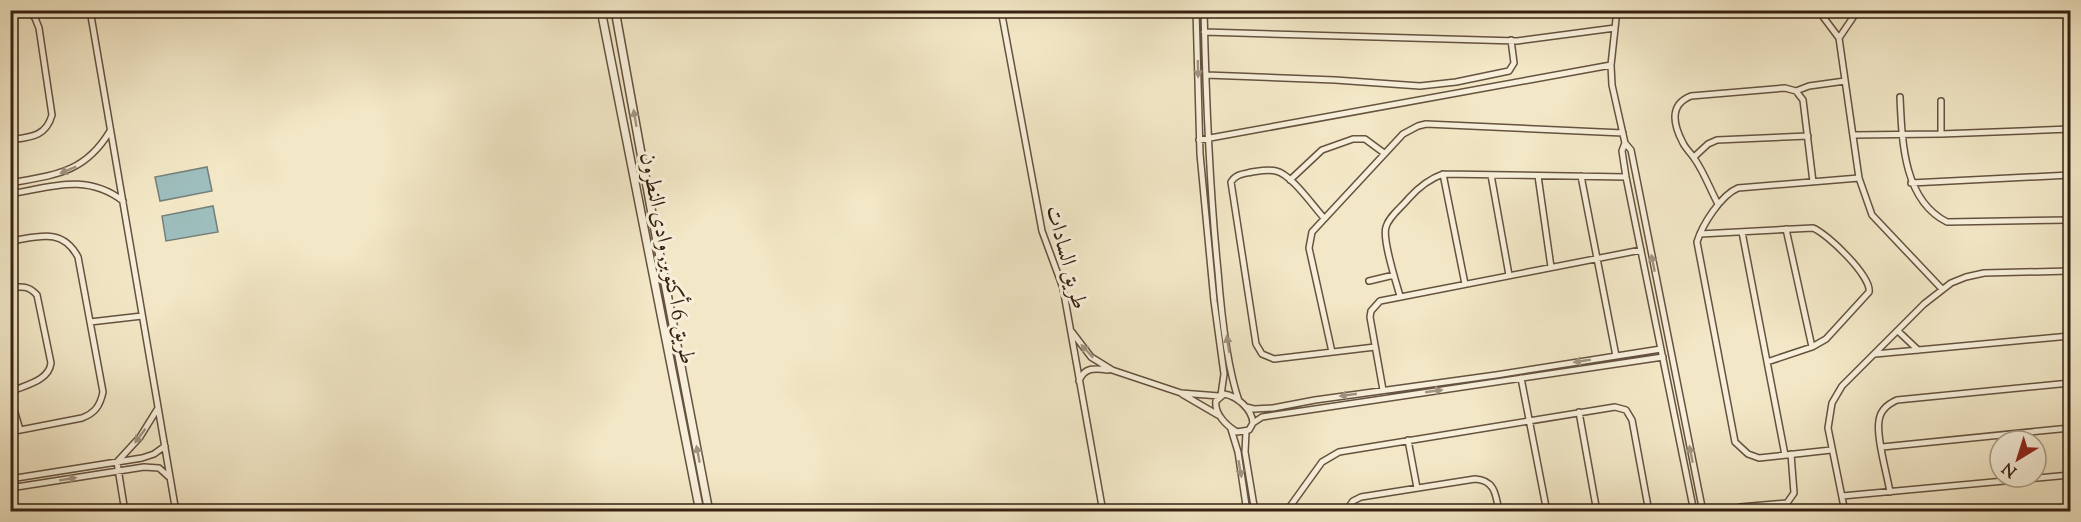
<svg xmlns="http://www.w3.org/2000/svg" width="2081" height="522" viewBox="0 0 2081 522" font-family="'Sorts Mill Goudy',Amiri,serif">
<rect width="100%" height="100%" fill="#f2e7c6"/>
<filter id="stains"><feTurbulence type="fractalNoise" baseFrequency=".00333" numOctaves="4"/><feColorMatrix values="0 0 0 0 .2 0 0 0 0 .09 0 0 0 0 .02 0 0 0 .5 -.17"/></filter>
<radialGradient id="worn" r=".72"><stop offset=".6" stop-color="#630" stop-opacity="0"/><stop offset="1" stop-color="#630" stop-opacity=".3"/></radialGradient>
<path fill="#9dbebd" stroke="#747f79" stroke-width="1.5" d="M 207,167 L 212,191 L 160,201 L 155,177 Z
M 213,206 L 218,232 L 166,241 L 162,216 Z"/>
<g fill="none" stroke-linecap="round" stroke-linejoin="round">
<defs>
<path id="minor" d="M 90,10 L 176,512
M 1001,10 L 1042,231 L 1063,288 L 1103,512
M 1196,10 L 1200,154 L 1214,301 L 1224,374 L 1221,395
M 1204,10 C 1206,97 1209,184 1218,271 C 1221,310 1226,364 1239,401
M 1617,10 L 1611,65 L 1612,85 L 1625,143 L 1631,150 L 1703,512
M 1818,10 L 1839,38 L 1859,178 L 1872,215 L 1942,289
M 1204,32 L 1517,41 L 1615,28
M 1839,38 L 1858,10
M 1206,75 L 1335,80 L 1420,86 L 1456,82 L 1509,71 L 1514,63 L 1511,40
M 1796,91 L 1809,86 L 1845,81
M 1900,97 C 1902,140 1903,200 1947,222 L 2070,220
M 1941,101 L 1941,134
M 1853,135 L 1941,134 L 2070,129
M 10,140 C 30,137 46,137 52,115 L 39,28 L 35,18 L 28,10
M 1199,140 L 1611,65
M 1625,143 L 1622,151 L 1626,177 L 1694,512
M 1694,157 L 1708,144 L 1717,140 L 1808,136
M 1443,174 L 1465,284
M 1491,175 L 1509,275
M 1538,176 L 1551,267
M 1581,176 L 1616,356
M 1290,180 L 1322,150 L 1353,139 L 1365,139 L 1384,153
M 10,183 C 55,175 85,173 110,131
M 1911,183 L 2070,175
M 10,194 C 52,187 86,173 123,201
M 1718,204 C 1710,189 1704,172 1694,158 C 1691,153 1686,149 1683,143 C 1674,126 1668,105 1691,96 L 1785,88 L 1796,91 L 1803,100 L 1813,182
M 1324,218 C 1313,206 1291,174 1276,171 C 1268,169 1259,171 1252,172 C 1243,174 1236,174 1231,182 L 1256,344 L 1262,354 L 1274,359 L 1375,347
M 1786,229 L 1812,347
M 1742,232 L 1785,455
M 1700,234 L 1813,228 C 1828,234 1872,277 1869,292 L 1826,339 L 1812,347 L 1767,362
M 10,241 C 38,237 62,227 78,257 L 103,392 C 100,406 95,413 82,418 L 10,432
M 1369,281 L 1394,275
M 10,288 C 22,286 29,286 37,295 L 51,363 C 49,381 25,385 10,392
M 1400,296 C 1396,282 1382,239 1386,227 C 1389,216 1402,207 1409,198 C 1419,187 1429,179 1443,174 L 1626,177
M 90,322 L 142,316
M 1898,331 L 1918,350
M 1072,332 L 1091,357 L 1112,370 L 1181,393 L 1219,396
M 1332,352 L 1309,248 L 1312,232 L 1403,134 L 1418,126 L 1426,124 L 1623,133
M 1875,354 L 2070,336
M 1521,378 L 1547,512
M 1079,381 C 1084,367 1095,368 1108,370
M 1383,390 L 1370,317 L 1371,311 L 1380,301 L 1641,250
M 1182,394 L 1218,415
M 1224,394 C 1237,396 1252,409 1253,423 L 1249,430 L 1237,432 C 1227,426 1214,414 1216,401 Z
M 10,396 L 20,430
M 1246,407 L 1254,409 L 1273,408 L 1315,400 L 1496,375 L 1661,349
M 1579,412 L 1597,512
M 1253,423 L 1262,417 L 1275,415 L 1663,357
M 1231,429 L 1238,452 L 1247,512
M 1246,432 L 1245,452 L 1255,512
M 1408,440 L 1417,488
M 1882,447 L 2070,428
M 1831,450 L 1759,458 L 1748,454 L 1735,442 L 1697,242 C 1702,225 1721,195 1738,188 L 1859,178
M 10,479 L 142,458 L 154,454 L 165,446
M 10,488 L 144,467 L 159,468 L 169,477
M 1890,492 C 1887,474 1876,437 1879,421 C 1880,410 1888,404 1897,400 L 2070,383
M 1842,496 L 2070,475
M 1740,507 L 1787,503 L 1794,493 L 1791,454
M 125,512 L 117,462 L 140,437 L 158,408
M 1286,512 L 1322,462 L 1339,452 L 1615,407 L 1626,410 L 1632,420 L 1649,512
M 1345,512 L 1353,501 L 1361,497 L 1475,479 C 1495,480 1496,495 1499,512
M 1845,512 L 1828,428 L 1832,403 L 1842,386 L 1924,304 L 1951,283 L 1966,277 L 1984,273 L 2070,271"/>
<path id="tertiary" d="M 601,10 L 700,512
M 615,10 L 656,236 L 709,512"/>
</defs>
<use href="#minor" stroke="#65523f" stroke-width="8"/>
<use href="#tertiary" stroke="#65523f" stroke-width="10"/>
<use href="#minor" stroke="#f7efda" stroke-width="5"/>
<use href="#tertiary" stroke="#f7efda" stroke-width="7"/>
</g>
<defs><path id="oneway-solid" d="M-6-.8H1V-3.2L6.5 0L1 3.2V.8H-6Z" transform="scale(1.5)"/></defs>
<g fill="#a09280">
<use href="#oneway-solid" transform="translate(1198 69) rotate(89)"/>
<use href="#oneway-solid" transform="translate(635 118) rotate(-100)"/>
<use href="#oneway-solid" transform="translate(68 170) rotate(157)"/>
<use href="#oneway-solid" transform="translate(1653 263) rotate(-101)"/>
<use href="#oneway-solid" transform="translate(1228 344) rotate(-99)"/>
<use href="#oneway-solid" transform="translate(1087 351) rotate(-133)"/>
<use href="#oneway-solid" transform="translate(1582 361) rotate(171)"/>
<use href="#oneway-solid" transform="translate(1434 391) rotate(-8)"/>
<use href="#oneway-solid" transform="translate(1348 395) rotate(172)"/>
<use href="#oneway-solid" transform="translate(140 436) rotate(127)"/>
<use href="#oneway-solid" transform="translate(698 454) rotate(-101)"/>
<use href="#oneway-solid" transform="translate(1691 454) rotate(-101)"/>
<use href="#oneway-solid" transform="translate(1240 469) rotate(80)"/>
<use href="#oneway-solid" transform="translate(68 479) rotate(-9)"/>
</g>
<g text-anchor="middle" stroke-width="6" stroke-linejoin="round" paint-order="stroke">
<g font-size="22" fill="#362112" stroke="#f7efda">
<text transform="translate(1068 257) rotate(75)" y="8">طريق السادات</text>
<text transform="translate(669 258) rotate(79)" y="8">طريق 6 أكتوبر, وادى النطرون</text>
</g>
</g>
<rect width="2081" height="522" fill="none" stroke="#f2e7c6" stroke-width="36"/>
<rect x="12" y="12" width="2057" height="498" fill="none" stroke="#362112" stroke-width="3"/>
<rect x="18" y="18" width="2045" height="486" fill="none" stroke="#362112" stroke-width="1.5"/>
<g transform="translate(2018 459) rotate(218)"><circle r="28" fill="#f7efda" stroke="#aa9d8a" stroke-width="1.5"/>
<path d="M0-4.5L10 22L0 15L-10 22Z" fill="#8f2418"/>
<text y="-9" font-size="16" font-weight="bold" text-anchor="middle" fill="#362112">N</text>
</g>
<rect width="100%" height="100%" filter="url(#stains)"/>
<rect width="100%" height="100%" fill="url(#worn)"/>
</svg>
